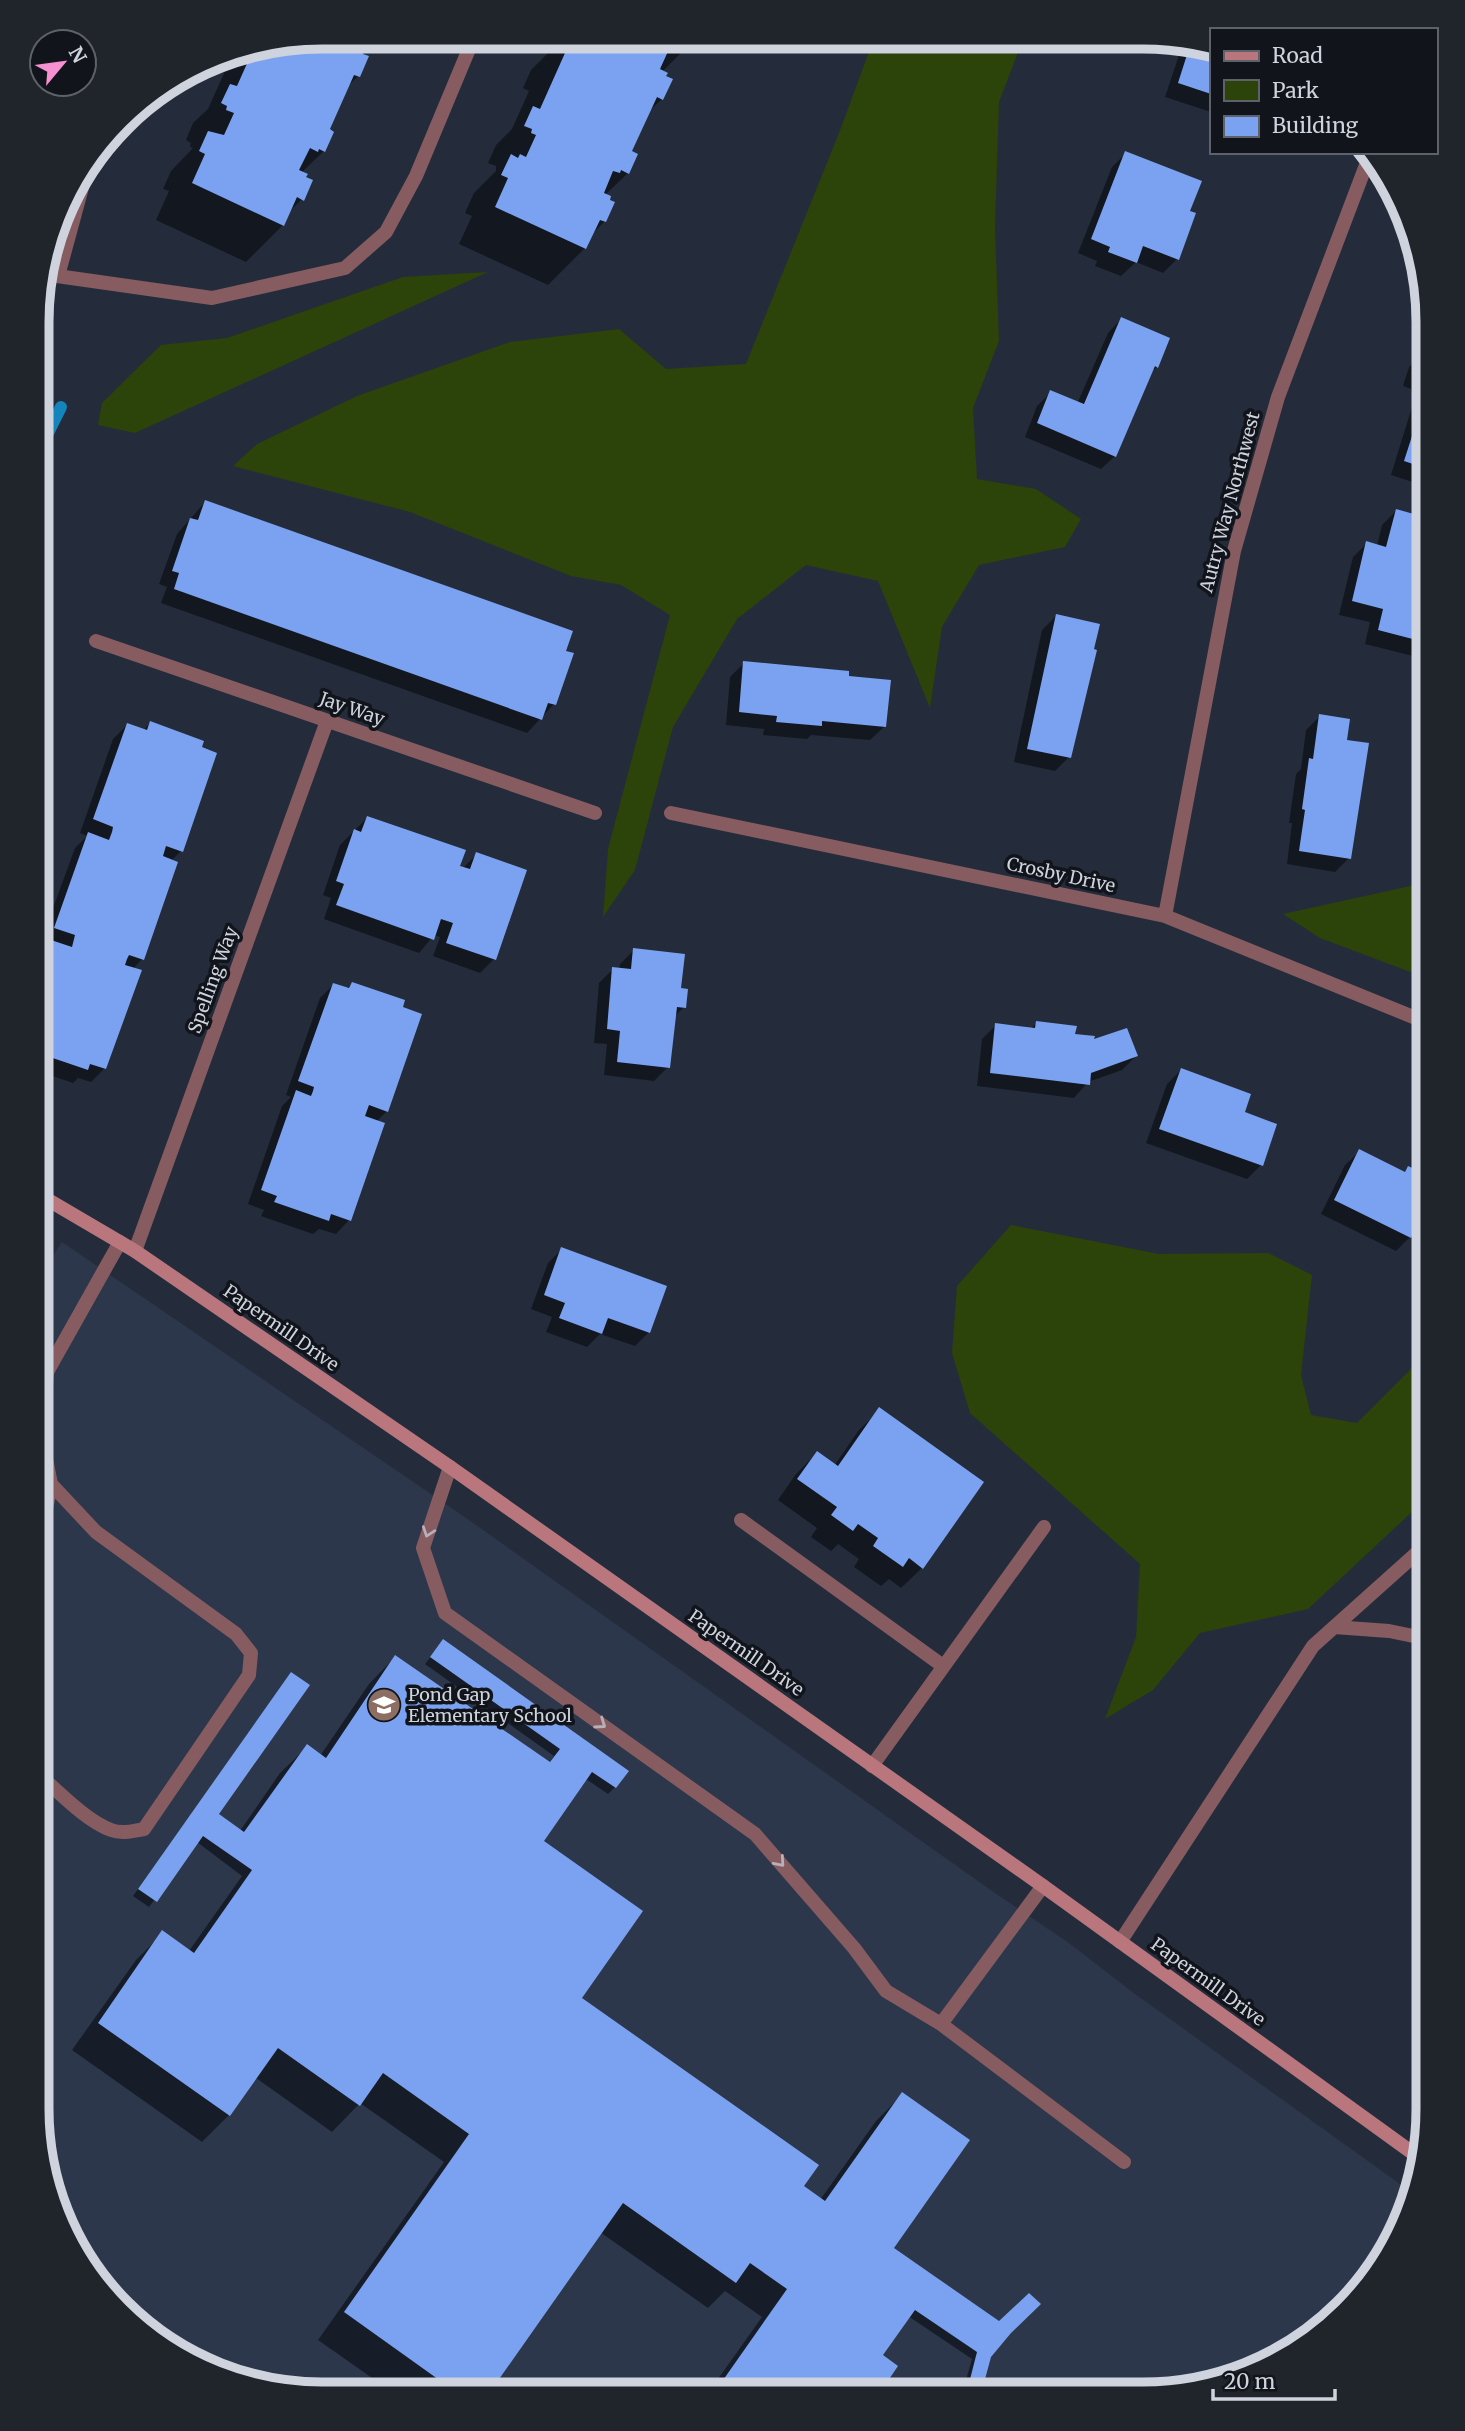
<svg xmlns="http://www.w3.org/2000/svg" width="1465" height="2431" viewBox="0 0 1465 2431" font-family="Merriweather,serif">
<rect width="100%" height="100%" fill="#242c3b"/>
<path fill="#2c374b" d="M 62,1242 L 469,1520 L 992,1891 L 1069,1943 L 1131,1991 L 1414,2194 L 1413,2201 L 1369,2282 L 1317,2335 L 1252,2373 L 1143,2394 L 286,2392 L 213,2372 L 148,2335 L 96,2282 L 58,2218 L 37,2109 L 38,1268 L 43,1270 Z"/>
<path fill="#2c430a" d="M 874,38 L 1023,39 L 999,102 L 995,227 L 999,341 L 973,408 L 977,479 L 1036,489 L 1081,519 L 1065,547 L 979,565 L 942,627 L 930,708 L 878,581 L 806,565 L 737,619 L 673,727 L 635,870 L 603,917 L 608,849 L 670,615 L 621,585 L 571,576 L 410,512 L 233,466 L 257,444 L 357,396 L 510,342 L 619,329 L 666,369 L 746,364 L 841,128 Z
M 488,272 L 135,433 L 98,425 L 102,403 L 161,345 L 227,338 L 403,277 Z
M 1428,879 L 1428,976 L 1413,973 L 1320,938 L 1283,914 L 1424,883 Z
M 1011,1225 L 1159,1254 L 1268,1253 L 1312,1275 L 1301,1375 L 1311,1415 L 1357,1423 L 1410,1370 L 1428,1340 L 1428,1497 L 1308,1609 L 1200,1633 L 1153,1690 L 1105,1719 L 1136,1637 L 1140,1564 L 970,1413 L 952,1353 L 957,1286 Z"/>
<path fill="#0007" d="M 322,37 L 371,37 L 359,50 L 358,76 L 347,87 L 328,130 L 324,151 L 301,173 L 302,199 L 287,214 L 283,225 L 246,262 L 156,220 L 169,191 L 163,189 L 171,171 L 193,148 L 190,147 L 191,143 L 186,140 L 193,123 L 208,109 L 212,100 L 226,69 L 219,67 L 224,56 Z
M 546,37 L 690,38 L 685,49 L 661,73 L 662,99 L 648,112 L 630,152 L 628,173 L 605,195 L 608,201 L 605,221 L 591,235 L 585,248 L 548,285 L 459,244 L 472,216 L 465,213 L 474,193 L 496,171 L 496,166 L 488,163 L 496,145 L 512,129 L 529,91 L 523,88 L 531,70 L 553,48 L 551,47 L 553,44 L 545,40 Z
M 1184,40 L 1211,48 L 1211,112 L 1165,97 Z
M 1126,153 L 1188,212 L 1177,259 L 1163,273 L 1136,262 L 1121,276 L 1095,266 L 1097,261 L 1078,253 L 1112,167 Z
M 1121,319 L 1157,367 L 1150,373 L 1115,456 L 1101,469 L 1025,437 L 1037,406 L 1051,392 L 1077,404 L 1108,333 Z
M 1428,343 L 1428,487 L 1391,475 L 1416,394 L 1411,392 L 1411,389 L 1403,386 L 1409,367 L 1423,353 Z
M 205,502 L 554,704 L 527,733 L 161,603 L 167,587 L 159,584 L 177,534 Z
M 1396,511 L 1428,519 L 1428,637 L 1427,642 L 1413,656 L 1365,644 L 1370,622 L 1339,615 L 1353,557 L 1367,543 L 1377,546 L 1382,525 Z
M 1056,616 L 1069,757 L 1055,771 L 1014,762 L 1042,630 Z
M 744,663 L 847,677 L 884,727 L 870,740 L 811,735 L 807,739 L 763,735 L 764,729 L 726,725 L 730,677 Z
M 1320,716 L 1345,741 L 1349,858 L 1335,872 L 1287,864 L 1292,823 L 1289,823 L 1296,774 L 1301,769 L 1306,730 Z
M 150,723 L 181,851 L 171,861 L 142,959 L 133,969 L 105,1068 L 91,1082 L 78,1078 L 73,1083 L 38,1071 L 38,955 L 49,944 L 41,941 L 75,848 L 87,836 L 80,833 L 113,739 L 127,725 L 143,731 Z
M 367,818 L 463,868 L 477,854 L 494,959 L 480,973 L 433,956 L 440,937 L 434,935 L 419,953 L 324,919 L 331,898 L 323,895 L 340,845 Z
M 634,950 L 679,989 L 684,1007 L 674,1017 L 668,1067 L 654,1081 L 604,1075 L 607,1044 L 594,1043 L 599,983 L 613,969 L 619,970 L 620,964 Z
M 352,984 L 387,1111 L 376,1122 L 349,1220 L 336,1234 L 319,1229 L 313,1234 L 261,1216 L 264,1210 L 248,1204 L 282,1106 L 291,1097 L 286,1095 L 320,998 L 333,985 L 346,989 Z
M 1037,1023 L 1092,1042 L 1136,1056 L 1122,1070 L 1088,1082 L 1074,1098 L 977,1086 L 982,1039 L 996,1025 L 1030,1029 Z
M 1181,1070 L 1261,1165 L 1247,1179 L 1146,1143 L 1167,1084 Z
M 1359,1152 L 1403,1173 L 1409,1168 L 1410,1237 L 1396,1251 L 1321,1214 L 1345,1165 Z
M 562,1249 L 649,1332 L 635,1346 L 600,1334 L 587,1347 L 546,1332 L 552,1317 L 531,1309 L 548,1263 Z
M 880,1410 L 922,1568 L 901,1588 L 889,1579 L 881,1586 L 854,1567 L 859,1559 L 838,1544 L 831,1551 L 811,1537 L 817,1528 L 778,1500 L 796,1474 L 817,1453 L 834,1466 L 859,1430 Z
M 443,1641 L 615,1787 L 608,1794 L 586,1779 L 542,1841 L 579,1998 L 802,2186 L 820,2200 L 876,2121 L 903,2094 L 891,2248 L 1008,2333 L 990,2356 L 979,2394 L 962,2394 L 972,2359 L 908,2316 L 881,2355 L 877,2394 L 708,2393 L 762,2317 L 725,2291 L 708,2308 L 600,2232 L 488,2392 L 392,2392 L 318,2340 L 444,2162 L 360,2103 L 332,2132 L 256,2078 L 229,2115 L 202,2142 L 72,2050 L 136,1960 L 163,1933 L 189,1951 L 242,1876 L 197,1842 L 149,1907 L 133,1896 L 291,1675 L 216,1814 L 240,1831 L 280,1773 L 307,1747 L 320,1756 L 369,1684 L 395,1657 L 549,1763 L 554,1756 L 425,1664 Z"/>
<g fill="none" stroke-linecap="round" stroke-linejoin="round">
<path stroke="#1384bc" stroke-width="12" d="M 39,451 L 61,407"/>
</g>
<path fill="#7ba2f1" d="M 322,37 L 361,37 L 357,47 L 364,50 L 363,54 L 369,56 L 360,77 L 354,75 L 330,129 L 334,132 L 325,152 L 319,149 L 318,152 L 310,148 L 299,170 L 308,174 L 306,177 L 313,180 L 304,201 L 297,197 L 284,226 L 192,183 L 205,154 L 199,151 L 208,131 L 224,135 L 234,113 L 226,110 L 227,106 L 221,103 L 230,84 L 237,86 L 253,50 Z
M 565,37 L 692,38 L 687,50 L 679,47 L 678,51 L 670,47 L 660,69 L 668,73 L 666,76 L 673,79 L 663,100 L 657,97 L 632,151 L 638,154 L 629,174 L 621,170 L 620,173 L 613,171 L 604,193 L 611,196 L 610,200 L 615,202 L 606,222 L 600,220 L 586,249 L 495,207 L 508,178 L 501,175 L 511,154 L 518,158 L 520,154 L 526,157 L 536,135 L 531,133 L 532,129 L 524,126 L 533,106 L 540,109 L 565,53 L 559,50 Z
M 1191,42 L 1211,48 L 1211,94 L 1178,83 Z
M 1125,151 L 1202,181 L 1190,211 L 1196,213 L 1179,260 L 1143,246 L 1137,263 L 1108,252 L 1110,247 L 1091,239 Z
M 1121,317 L 1170,338 L 1158,368 L 1155,366 L 1116,457 L 1037,423 L 1050,390 L 1084,404 Z
M 1422,351 L 1428,353 L 1428,380 L 1424,379 L 1424,375 L 1416,372 Z
M 1428,386 L 1428,469 L 1404,461 Z
M 205,500 L 573,631 L 566,651 L 574,653 L 556,705 L 548,703 L 542,720 L 174,589 L 179,573 L 172,571 L 190,518 L 198,520 Z
M 1396,509 L 1428,518 L 1428,643 L 1378,630 L 1383,609 L 1352,601 L 1366,541 L 1386,547 Z
M 1056,614 L 1100,624 L 1094,649 L 1097,650 L 1071,758 L 1027,749 Z
M 743,661 L 849,671 L 849,676 L 891,680 L 886,727 L 822,721 L 822,726 L 776,722 L 777,716 L 739,712 Z
M 1319,714 L 1350,719 L 1347,740 L 1369,743 L 1351,859 L 1299,851 L 1305,810 L 1302,809 L 1309,758 L 1313,759 Z
M 150,721 L 204,741 L 202,747 L 217,753 L 183,852 L 166,846 L 163,856 L 178,862 L 144,960 L 129,955 L 127,959 L 125,965 L 142,970 L 106,1069 L 90,1064 L 88,1070 L 38,1053 L 38,977 L 51,940 L 72,947 L 75,935 L 54,928 L 88,832 L 109,840 L 112,832 L 113,827 L 93,819 L 127,723 L 147,730 Z
M 367,816 L 466,850 L 460,866 L 470,869 L 476,852 L 527,870 L 496,960 L 446,943 L 453,923 L 441,919 L 434,940 L 336,905 L 344,884 L 336,881 L 354,829 L 361,832 Z
M 633,948 L 685,954 L 681,988 L 688,989 L 686,1008 L 677,1007 L 670,1068 L 617,1062 L 620,1031 L 607,1029 L 612,967 L 631,969 Z
M 352,982 L 405,1000 L 403,1007 L 422,1014 L 388,1112 L 369,1105 L 365,1116 L 385,1123 L 351,1221 L 331,1214 L 329,1221 L 274,1202 L 277,1196 L 261,1190 L 296,1090 L 311,1096 L 313,1091 L 314,1087 L 298,1081 L 333,983 L 349,988 Z
M 1036,1021 L 1077,1026 L 1075,1034 L 1095,1036 L 1094,1039 L 1127,1028 L 1138,1056 L 1091,1073 L 1090,1085 L 990,1073 L 995,1023 L 1035,1028 Z
M 1181,1068 L 1251,1094 L 1245,1112 L 1277,1124 L 1263,1166 L 1159,1129 Z
M 1359,1149 L 1405,1172 L 1408,1166 L 1428,1175 L 1428,1204 L 1411,1238 L 1334,1200 Z
M 561,1247 L 667,1286 L 650,1333 L 608,1318 L 602,1334 L 559,1318 L 565,1303 L 544,1295 Z
M 879,1407 L 984,1482 L 923,1569 L 909,1558 L 903,1567 L 873,1546 L 878,1538 L 858,1524 L 853,1531 L 831,1515 L 837,1507 L 797,1479 L 817,1451 L 838,1466 Z
M 443,1639 L 629,1771 L 616,1788 L 592,1772 L 544,1841 L 643,1911 L 582,1998 L 819,2165 L 804,2186 L 825,2201 L 902,2092 L 970,2140 L 894,2248 L 999,2321 L 1029,2293 L 1041,2304 L 1011,2333 L 991,2357 L 981,2394 L 967,2391 L 977,2352 L 915,2310 L 883,2355 L 898,2366 L 879,2394 L 714,2393 L 787,2289 L 750,2263 L 736,2283 L 623,2203 L 490,2392 L 456,2392 L 344,2312 L 469,2134 L 383,2073 L 360,2106 L 278,2048 L 230,2116 L 98,2023 L 162,1930 L 194,1953 L 252,1870 L 203,1836 L 157,1902 L 138,1889 L 291,1672 L 310,1685 L 219,1814 L 244,1832 L 307,1744 L 326,1758 L 395,1655 L 550,1762 L 560,1749 L 430,1657 Z"/>
<g fill="none" stroke-linecap="round" stroke-linejoin="round">
<path stroke="#865c60" stroke-width="14" d="M 450,1467 L 423,1548 L 445,1613 L 755,1834 L 854,1948 L 886,1991 L 941,2024
M 741,1520 L 943,1666
M 37,1553 L 51,1484 L 42,1438 L 47,1372 L 120,1242
M 1334,1627 L 1389,1631 L 1428,1639
M 872,1766 L 1044,1527
M 37,1773 C 58,1791 86,1821 111,1830 C 122,1834 133,1831 144,1829 L 249,1675 L 251,1653 L 236,1634 L 96,1532 L 51,1484
M 1043,1886 L 941,2024 L 1124,2162
M 1120,1942 L 1313,1646 L 1428,1543"/>
<path stroke="#865c60" stroke-width="14" d="M 43,274 L 212,298 L 345,268 L 386,232 L 416,176 L 474,37
M 58,276 L 83,184 L 95,158
M 96,641 L 595,813
M 671,813 L 1165,916 L 1428,1023
M 1165,916 L 1234,551 L 1278,397 L 1371,152
M 135,1251 L 327,721"/>
<path stroke="#b9767d" stroke-width="14" d="M 38,1194 L 135,1251 L 450,1467 L 1043,1886 L 1421,2159"/>
</g>
<defs><path id="oneway-chevron" d="M-2-3.5L2.5 0L-2 3.5" fill="none" stroke-width="1.6" stroke-linecap="round" stroke-linejoin="round" transform="scale(1.75)"/></defs>
<g stroke="#b8afb8">
<use href="#oneway-chevron" transform="translate(428 1532) rotate(109)"/>
<use href="#oneway-chevron" transform="translate(601 1724) rotate(35)"/>
<use href="#oneway-chevron" transform="translate(780 1862) rotate(49)"/>
</g>
<defs>
<symbol id="school-disc" viewBox="-11 -11 22 22"><circle r="9.5" fill="#8d6e63" stroke="#11151b"/><path d="M0-5L7-2L0 1L-7-2ZM-4 1L0 2.5L4 1V4Q0 6-4 4Z" fill="#fff"/></symbol>
</defs>
<g fill-rule="evenodd">
<use href="#school-disc" x="365" y="1686" width="38" height="38"/>
</g>
<g text-anchor="middle" stroke-width="7" stroke-linejoin="round" paint-order="stroke">
<g font-size="18" fill="#ced3dd" stroke="#11151b">
<text transform="translate(1230 502) rotate(-75)" y="6">Autry Way Northwest</text>
<text transform="translate(352 709) rotate(19)" y="6">Jay Way</text>
<text transform="translate(1061 875) rotate(12)" y="6">Crosby Drive</text>
<text transform="translate(213 980) rotate(-70)" y="6">Spelling Way</text>
<text transform="translate(281 1328) rotate(35)" y="6">Papermill Drive</text>
<text transform="translate(746 1653) rotate(35)" y="6">Papermill Drive</text>
<text transform="translate(1208 1982) rotate(36)" y="6">Papermill Drive</text>
</g>
<g font-size="18" fill="#ced3dd" stroke="#11151b" text-anchor="start">
<text x="408" y="1701">Pond Gap<tspan x="408" dy="21">Elementary School</tspan></text>
</g>
</g>
<path d="M0 0H1465V2431H0ZM322 49H1143A273 273 0 0 1 1416 322V2109A273 273 0 0 1 1143 2382H322A273 273 0 0 1 49 2109V322A273 273 0 0 1 322 49Z" fill="#20242b" fill-rule="evenodd"/>
<path fill="none" stroke="#ced3dd" stroke-width="9" d="M322 49H1143A273 273 0 0 1 1416 322V2109A273 273 0 0 1 1143 2382H322A273 273 0 0 1 49 2109V322A273 273 0 0 1 322 49Z"/>
<rect x="1210" y="28" width="228" height="126" fill="#11151b" stroke="#5d6169" stroke-width="2"/>
<rect x="1224" y="51" width="35" height="10" fill="#b9767d" stroke="#5d6169" stroke-width="2"/>
<text x="1272" y="63" font-size="21" fill="#ced3dd">Road</text>
<rect x="1224" y="80" width="35" height="21" fill="#2c430a" stroke="#5d6169" stroke-width="2"/>
<text x="1272" y="98" font-size="21" fill="#ced3dd">Park</text>
<rect x="1224" y="116" width="35" height="21" fill="#7ba2f1" stroke="#5d6169" stroke-width="2"/>
<text x="1272" y="133" font-size="21" fill="#ced3dd">Building</text>
<g transform="translate(63 63) rotate(61)"><circle r="33" fill="#11151b" stroke="#5d6169" stroke-width="2"/>
<path d="M0-5L12 26L0 18L-12 26Z" fill="#f690d0"/>
<text y="-10" font-size="19" font-weight="bold" text-anchor="middle" fill="#ced3dd">N</text>
</g>
<path d="M1213 2389v10h122v-10" fill="none" stroke="#ced3dd" stroke-width="3.5"/>
<text x="1224" y="2389" font-size="21" fill="#ced3dd" stroke="#11151b" stroke-width="5" paint-order="stroke">20 m</text>
</svg>
